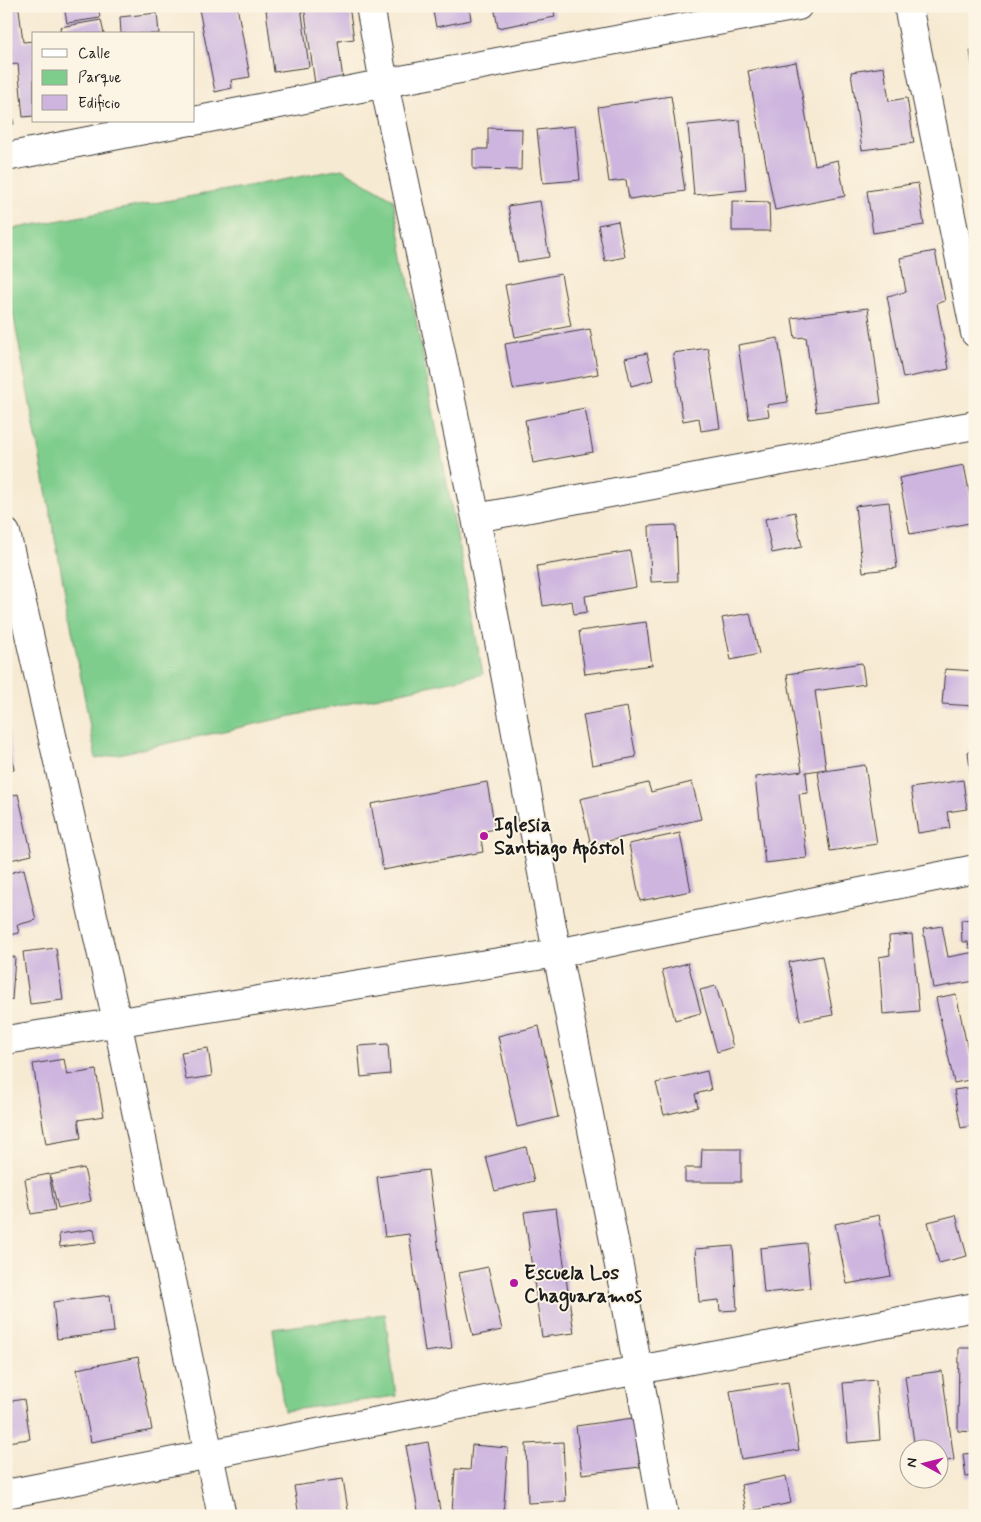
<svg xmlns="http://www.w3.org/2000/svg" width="981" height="1522" viewBox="0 0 981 1522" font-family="Mynerve,sans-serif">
<rect width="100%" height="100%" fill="#fcf5e5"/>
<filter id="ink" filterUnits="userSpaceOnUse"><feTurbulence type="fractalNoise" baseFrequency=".02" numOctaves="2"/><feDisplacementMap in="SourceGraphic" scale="10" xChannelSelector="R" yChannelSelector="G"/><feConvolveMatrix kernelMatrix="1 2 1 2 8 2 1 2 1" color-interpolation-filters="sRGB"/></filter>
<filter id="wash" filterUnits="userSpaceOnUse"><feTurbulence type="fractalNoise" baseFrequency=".0096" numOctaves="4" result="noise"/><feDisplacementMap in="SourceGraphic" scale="20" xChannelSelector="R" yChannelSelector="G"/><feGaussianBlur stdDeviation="1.12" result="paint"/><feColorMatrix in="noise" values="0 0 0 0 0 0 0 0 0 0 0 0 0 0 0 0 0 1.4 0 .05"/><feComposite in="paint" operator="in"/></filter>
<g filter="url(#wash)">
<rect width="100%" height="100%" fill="#f7ead3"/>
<path fill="#7ecd8c" stroke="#4d7454" d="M 342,169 L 393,199 L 483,674 L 96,759 L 6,275 L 6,230 Z
M 385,1314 L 396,1396 L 284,1411 L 273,1329 Z"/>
<g id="blocks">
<path fill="#cdb5df" d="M 64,6 L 98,6 L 100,18 L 67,23 Z
M 210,6 L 237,6 L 250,77 L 231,80 L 232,88 L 215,92 L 199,9 Z
M 294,6 L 301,6 L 309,67 L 274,72 L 266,10 Z
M 304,6 L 349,6 L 354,39 L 338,41 L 343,80 L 315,84 Z
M 432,6 L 469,6 L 471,20 L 436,27 Z
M 494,6 L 553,6 L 555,17 L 498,28 Z
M 19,9 L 23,42 L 34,41 L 34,116 L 23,117 L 18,64 L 6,65 L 6,10 Z
M 157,13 L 159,34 L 121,34 L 120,17 Z
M 101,20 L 104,34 L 61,34 L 60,27 Z
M 970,50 L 975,50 L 975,78 L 974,79 Z
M 796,62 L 815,165 L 838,160 L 845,196 L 775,210 L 748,71 Z
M 884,67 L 889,101 L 907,98 L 914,143 L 862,150 L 851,72 Z
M 6,93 L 14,124 L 6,126 Z
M 671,96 L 685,191 L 629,199 L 626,180 L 609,182 L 598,107 Z
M 740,120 L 746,190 L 694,195 L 688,125 Z
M 575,126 L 580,180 L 543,183 L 537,130 Z
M 488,128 L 522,129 L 521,170 L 473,169 L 473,149 L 488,149 Z
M 918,183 L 924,225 L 873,233 L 867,191 Z
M 540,201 L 549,257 L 518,262 L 508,206 Z
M 732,201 L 769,202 L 770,231 L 732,231 Z
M 618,221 L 625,257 L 605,261 L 598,225 Z
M 935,251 L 945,301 L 937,303 L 949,369 L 903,378 L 887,296 L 906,292 L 900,258 Z
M 561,274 L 571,326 L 515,337 L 505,285 Z
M 868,308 L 881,403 L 816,412 L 806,337 L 795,338 L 792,318 Z
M 590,329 L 598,374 L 513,389 L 505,344 Z
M 778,338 L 788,402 L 767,405 L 769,416 L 749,419 L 738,345 Z
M 708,348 L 720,428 L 701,431 L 699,418 L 683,421 L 673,353 Z
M 647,353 L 653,380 L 631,386 L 625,358 Z
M 585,408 L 593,452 L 533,463 L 525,420 Z
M 964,465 L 975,522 L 910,534 L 899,478 Z
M 889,502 L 897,568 L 863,572 L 855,506 Z
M 795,512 L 802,547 L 772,553 L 765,519 Z
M 676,525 L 678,581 L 651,582 L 649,526 Z
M 630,551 L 636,587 L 585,596 L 587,612 L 574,614 L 572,601 L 543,606 L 537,566 Z
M 750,613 L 759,654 L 731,660 L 722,618 Z
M 646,622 L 652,665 L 585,674 L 579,631 Z
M 862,663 L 865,684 L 815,691 L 826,769 L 806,772 L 808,793 L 799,794 L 807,858 L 765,863 L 755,777 L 802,771 L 787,674 Z
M 945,669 L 975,671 L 975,706 L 942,704 Z
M 627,707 L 636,757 L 592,765 L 583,715 Z
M 6,726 L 8,726 L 14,770 L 6,771 Z
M 975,751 L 975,799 L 974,799 L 968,752 Z
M 865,765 L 877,844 L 830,851 L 818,772 Z
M 963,780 L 967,809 L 947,812 L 950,828 L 918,833 L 911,788 Z
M 487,782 L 495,829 L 480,832 L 483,852 L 383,870 L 371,804 Z
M 692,782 L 701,819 L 591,845 L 580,799 L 648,783 L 651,792 Z
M 18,794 L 32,855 L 6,861 L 6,797 Z
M 680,833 L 691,891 L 640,901 L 629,844 Z
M 24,869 L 36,920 L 17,925 L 19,933 L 6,936 L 6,874 Z
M 975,919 L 975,948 L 969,948 L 968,942 L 962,942 L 961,920 Z
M 942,926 L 948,957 L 975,952 L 975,981 L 933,988 L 923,929 Z
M 912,934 L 919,1011 L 883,1014 L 879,957 L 890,955 L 889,936 Z
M 56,948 L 63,1000 L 30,1004 L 23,952 Z
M 822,956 L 833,1015 L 800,1021 L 789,962 Z
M 6,957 L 15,957 L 12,1000 L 6,999 Z
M 688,963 L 701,1013 L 675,1020 L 662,970 Z
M 716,986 L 733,1047 L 717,1052 L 700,990 Z
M 956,994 L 974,1079 L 954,1083 L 936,998 Z
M 539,1026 L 558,1117 L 517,1127 L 498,1036 Z
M 388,1044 L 390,1074 L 361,1077 L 358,1046 Z
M 208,1048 L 212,1076 L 186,1080 L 181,1052 Z
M 64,1059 L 67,1075 L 96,1070 L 104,1116 L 78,1120 L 81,1138 L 46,1144 L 33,1064 Z
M 707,1071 L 711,1090 L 695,1094 L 698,1107 L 664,1115 L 656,1083 Z
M 975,1087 L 975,1125 L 961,1128 L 954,1090 Z
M 526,1147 L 534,1181 L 495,1191 L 486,1157 Z
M 702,1149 L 741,1149 L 741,1182 L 685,1182 L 685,1168 L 701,1168 Z
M 84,1168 L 91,1201 L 58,1208 L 50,1175 Z
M 428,1170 L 452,1348 L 425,1352 L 409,1234 L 385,1237 L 377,1177 Z
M 49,1174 L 55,1210 L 31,1214 L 25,1179 Z
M 556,1208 L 574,1333 L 542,1337 L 524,1212 Z
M 879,1215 L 891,1276 L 847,1284 L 835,1224 Z
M 956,1215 L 967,1256 L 939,1263 L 928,1222 Z
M 94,1229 L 96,1242 L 60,1247 L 59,1234 Z
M 806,1243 L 810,1288 L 764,1293 L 760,1248 Z
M 733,1246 L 737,1310 L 720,1311 L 719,1300 L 699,1302 L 695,1249 Z
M 488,1267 L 502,1330 L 473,1336 L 459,1273 Z
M 110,1295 L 114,1332 L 57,1339 L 53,1302 Z
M 959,1348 L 975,1348 L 975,1432 L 958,1431 Z
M 138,1357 L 152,1430 L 91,1442 L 77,1369 Z
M 942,1371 L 954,1460 L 938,1462 L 938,1450 L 915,1450 L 905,1376 Z
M 876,1380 L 880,1440 L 848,1443 L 843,1383 Z
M 788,1382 L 799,1450 L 741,1459 L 730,1391 Z
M 24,1399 L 30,1439 L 6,1442 L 6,1402 Z
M 633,1418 L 640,1467 L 582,1474 L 576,1426 Z
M 428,1442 L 441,1516 L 419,1516 L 406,1446 Z
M 563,1442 L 566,1501 L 528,1503 L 526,1444 Z
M 472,1445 L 508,1448 L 503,1516 L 452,1512 L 455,1469 L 470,1470 Z
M 975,1453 L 975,1476 L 966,1477 L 963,1454 Z
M 786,1476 L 791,1503 L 746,1512 L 741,1485 Z
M 343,1479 L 349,1516 L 299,1516 L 294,1486 Z"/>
</g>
</g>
<g filter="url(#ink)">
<use href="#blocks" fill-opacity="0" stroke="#3d3b37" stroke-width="1"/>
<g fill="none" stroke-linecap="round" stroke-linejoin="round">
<defs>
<path id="minor" d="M 370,6 L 384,83 L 476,518 L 557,953 L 624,1291 L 664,1516
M 908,6 L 975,333
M 194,121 L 401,80 L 798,6
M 6,157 L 190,121
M 476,518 L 975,425
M 6,533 L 117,1021 L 222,1516
M 6,1040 L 557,953 L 975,869
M 6,1494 L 638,1370 L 975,1307"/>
</defs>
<use href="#minor" stroke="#3d3b37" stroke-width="30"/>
<use href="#minor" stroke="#fff" stroke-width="28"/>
</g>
</g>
<g fill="#b5179e" stroke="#fcf5e5" stroke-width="2">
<circle cx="484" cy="836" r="5"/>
<circle cx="514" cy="1283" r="5"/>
</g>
<g text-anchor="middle" stroke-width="4" stroke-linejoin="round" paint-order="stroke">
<g font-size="20" font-weight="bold" fill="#1c1c1c" stroke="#fcf5e5" text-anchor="start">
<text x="494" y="831">Iglesia<tspan x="494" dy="23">Santiago Apóstol</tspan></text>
<text x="524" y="1279">Escuela Los<tspan x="524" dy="23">Chaguaramos</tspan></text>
</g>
</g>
<rect width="981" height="1522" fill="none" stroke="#fcf5e5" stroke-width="25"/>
<rect x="32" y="32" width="162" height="90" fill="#fcf5e5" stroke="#a29e95"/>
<rect x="42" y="49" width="25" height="8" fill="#ffffff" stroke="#a29e95"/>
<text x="78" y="58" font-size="15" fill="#1c1c1c">Calle</text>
<rect x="42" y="70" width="25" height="15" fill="#7ecd8c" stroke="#a29e95"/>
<text x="78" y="82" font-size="15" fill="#1c1c1c">Parque</text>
<rect x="42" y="95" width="25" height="15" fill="#cdb5df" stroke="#a29e95"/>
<text x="78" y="108" font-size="15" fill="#1c1c1c">Edificio</text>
<g transform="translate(924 1464) rotate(277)"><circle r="24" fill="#fcf5e5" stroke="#a29e95"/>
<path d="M0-4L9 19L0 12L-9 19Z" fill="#b5179e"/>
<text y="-8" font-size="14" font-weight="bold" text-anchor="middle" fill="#1c1c1c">N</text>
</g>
</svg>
